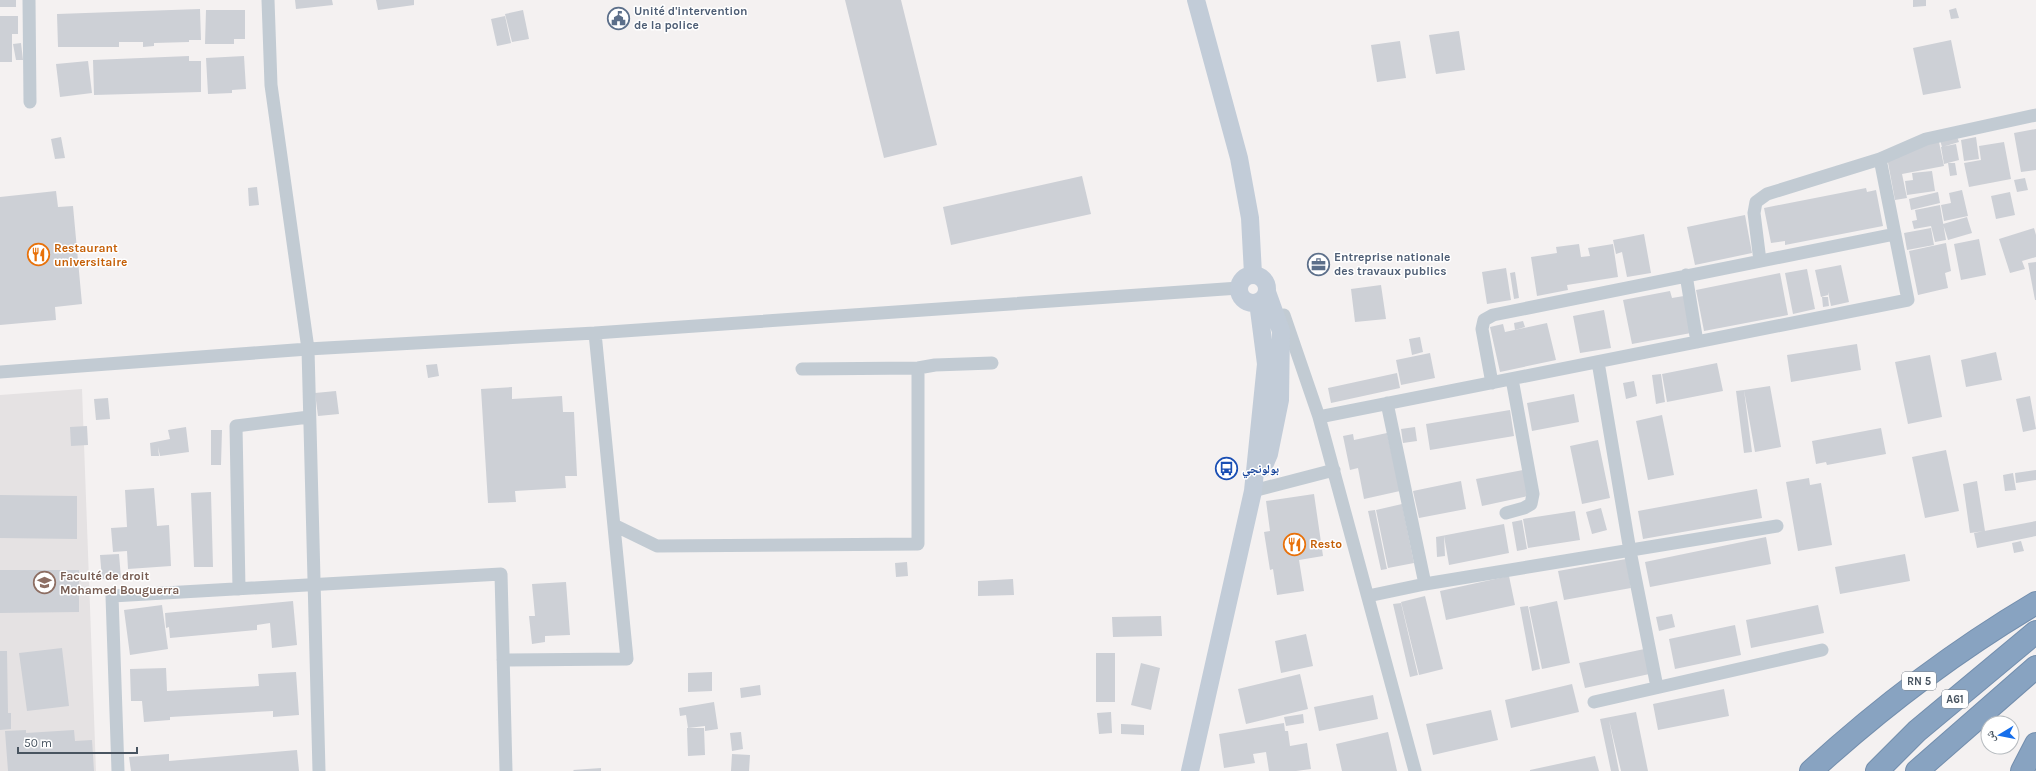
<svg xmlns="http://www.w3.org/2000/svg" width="2036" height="771" viewBox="0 0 2036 771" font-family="Karla,'Noto Naskh Arabic',sans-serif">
<rect width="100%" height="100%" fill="#f4f1f1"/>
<path fill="#e5e2e3" d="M 82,389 L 96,771 L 0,771 L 0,395 Z"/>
<path fill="#cdd0d6" d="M 0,0 L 16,0 L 16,7 L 0,7 Z
M 295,0 L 332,0 L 333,5 L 296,9 Z
M 376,0 L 414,0 L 414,5 L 378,10 Z
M 845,0 L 901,0 L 937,145 L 884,158 Z
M 1913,0 L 1926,0 L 1926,6 L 1913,7 Z
M 1956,8 L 1959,18 L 1951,19 L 1949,10 Z
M 200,9 L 201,40 L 189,40 L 189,42 L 154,43 L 154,46 L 143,47 L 143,42 L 119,42 L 119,47 L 58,47 L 57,14 Z
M 206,10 L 245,10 L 245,39 L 234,39 L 234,44 L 205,44 Z
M 523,10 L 529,39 L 512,42 L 505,14 Z
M 0,16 L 18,16 L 18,34 L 12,34 L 12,62 L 0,62 Z
M 505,16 L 511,43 L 497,46 L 491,19 Z
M 1459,31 L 1465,70 L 1436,74 L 1429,35 Z
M 1951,40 L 1961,88 L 1923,95 L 1913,48 Z
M 1400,41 L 1406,78 L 1377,82 L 1371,45 Z
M 21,43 L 23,60 L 16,60 L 13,44 Z
M 189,56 L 189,61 L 201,61 L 201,92 L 94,95 L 93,60 Z
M 244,56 L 246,89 L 232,90 L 232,93 L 208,94 L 206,58 Z
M 88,61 L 92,93 L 60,97 L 56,64 Z
M 2036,129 L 2036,170 L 2021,172 L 2014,133 Z
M 1956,134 L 1959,142 L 1942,147 L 1940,140 Z
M 61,137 L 65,158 L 55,159 L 51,139 Z
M 1976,137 L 1979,159 L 1964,161 L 1961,140 Z
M 1939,142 L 1944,166 L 1902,174 L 1907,198 L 1895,200 L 1886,152 Z
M 2004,142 L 2011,179 L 1969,187 L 1964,163 L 1981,160 L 1979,146 Z
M 1956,144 L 1959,160 L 1944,164 L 1941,147 Z
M 1948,163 L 1955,163 L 1957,175 L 1950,176 Z
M 1932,171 L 1935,191 L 1907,195 L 1905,181 L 1913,180 L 1912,173 Z
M 1082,176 L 1091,214 L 951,245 L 943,207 Z
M 2025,178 L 2028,190 L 2017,192 L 2014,180 Z
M 257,187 L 259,205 L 249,206 L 248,188 Z
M 1866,188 L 1867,192 L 1876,190 L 1883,226 L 1785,245 L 1785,241 L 1771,243 L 1764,208 Z
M 1962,190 L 1968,216 L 1944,221 L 1941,205 L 1951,203 L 1949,193 Z
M 56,191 L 58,207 L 73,206 L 82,304 L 55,307 L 56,320 L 0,325 L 0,197 Z
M 1938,192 L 1940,203 L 1911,210 L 1909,199 Z
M 2010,192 L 2015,215 L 1996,219 L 1991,196 Z
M 1940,205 L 1946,240 L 1935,242 L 1931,226 L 1914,229 L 1912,221 L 1917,220 L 1915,210 Z
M 1745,215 L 1752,253 L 1695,265 L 1687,227 Z
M 1967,217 L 1972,233 L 1948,240 L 1943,224 Z
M 1931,228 L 1934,245 L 1907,250 L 1904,233 Z
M 2034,228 L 2036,235 L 2036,257 L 2022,261 L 2025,269 L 2010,273 L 1999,239 Z
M 1644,234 L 1651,273 L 1627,277 L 1622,252 L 1616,254 L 1613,240 Z
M 1979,239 L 1986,275 L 1961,280 L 1954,244 Z
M 1946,243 L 1951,271 L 1945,273 L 1948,288 L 1918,295 L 1909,251 Z
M 1579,244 L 1581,257 L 1590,256 L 1588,248 L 1613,244 L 1618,277 L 1567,285 L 1568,290 L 1537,296 L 1531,257 L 1557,253 L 1556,247 Z
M 2036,262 L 2036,300 L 2035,300 L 2028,263 Z
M 1841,265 L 1849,302 L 1831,306 L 1828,292 L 1828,295 L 1821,297 L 1815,270 Z
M 1506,268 L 1511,300 L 1487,304 L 1482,272 Z
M 1807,269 L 1815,309 L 1793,314 L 1785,273 Z
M 1515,272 L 1519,298 L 1514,299 L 1510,273 Z
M 1780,273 L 1788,315 L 1704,331 L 1696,290 Z
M 1381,285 L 1386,319 L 1355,322 L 1351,289 Z
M 1670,291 L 1672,298 L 1684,296 L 1691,333 L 1632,344 L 1623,300 Z
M 1822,297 L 1828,297 L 1829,306 L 1823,307 Z
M 1604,310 L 1611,348 L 1580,353 L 1573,316 Z
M 1523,321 L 1525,327 L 1515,330 L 1514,323 Z
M 1547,323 L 1556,360 L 1500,372 L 1490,327 L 1503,324 L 1505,332 Z
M 1420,337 L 1423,352 L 1412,355 L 1409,339 Z
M 1857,344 L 1861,370 L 1791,382 L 1787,355 Z
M 1996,352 L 2002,380 L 1966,387 L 1961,360 Z
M 1430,353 L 1435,378 L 1401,385 L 1396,360 Z
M 1930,355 L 1942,417 L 1908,424 L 1895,362 Z
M 1717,363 L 1723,391 L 1667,402 L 1662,374 Z
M 437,364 L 439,376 L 428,378 L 426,365 Z
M 1397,373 L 1400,388 L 1331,403 L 1328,388 Z
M 1661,374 L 1665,402 L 1656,404 L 1652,375 Z
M 1634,381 L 1637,396 L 1626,399 L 1623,383 Z
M 1770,386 L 1781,447 L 1755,452 L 1744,390 Z
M 512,387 L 512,399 L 562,396 L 563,412 L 574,412 L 577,476 L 565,476 L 566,488 L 515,491 L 516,502 L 488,503 L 481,389 Z
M 1744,390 L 1752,452 L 1744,453 L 1736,391 Z
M 336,391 L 339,414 L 318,416 L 315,393 Z
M 1574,394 L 1579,422 L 1532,431 L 1527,403 Z
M 2030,396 L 2036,429 L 2023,432 L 2016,399 Z
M 108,398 L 110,419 L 96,420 L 94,399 Z
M 1510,410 L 1514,436 L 1430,450 L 1426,424 Z
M 1662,415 L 1674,475 L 1648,480 L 1636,421 Z
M 87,426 L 88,445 L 71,446 L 70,427 Z
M 186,427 L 189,452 L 160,456 L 158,447 L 159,456 L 151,456 L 150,443 L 170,439 L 168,430 Z
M 1415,427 L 1417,441 L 1403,443 L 1401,429 Z
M 1881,428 L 1886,454 L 1827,465 L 1826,462 L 1816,464 L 1812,441 Z
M 211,430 L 222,430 L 221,465 L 211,465 Z
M 1387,433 L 1400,491 L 1364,499 L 1358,468 L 1350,470 L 1343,436 L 1353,434 L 1354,440 Z
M 1598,440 L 1610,498 L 1582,504 L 1570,446 Z
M 1946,450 L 1959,511 L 1925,518 L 1912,457 Z
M 1523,470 L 1528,496 L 1482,506 L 1476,479 Z
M 2036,470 L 2036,480 L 2016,483 L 2015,473 Z
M 2013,473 L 2016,490 L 2005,491 L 2003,475 Z
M 1809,478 L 1810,485 L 1821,483 L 1832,545 L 1798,551 L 1786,482 Z
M 1461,481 L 1466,509 L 1419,518 L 1413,491 Z
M 1977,481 L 1985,531 L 1970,533 L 1963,484 Z
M 154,488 L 157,526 L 169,525 L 171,566 L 128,569 L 127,551 L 113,552 L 111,528 L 127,527 L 125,490 Z
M 1757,489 L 1762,518 L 1643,539 L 1638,511 Z
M 211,492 L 213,567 L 194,567 L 191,493 Z
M 1314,494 L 1323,556 L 1299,560 L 1304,591 L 1277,595 L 1273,569 L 1270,570 L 1264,532 L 1270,531 L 1266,501 Z
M 0,495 L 77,496 L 77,539 L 0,538 Z
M 1402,504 L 1414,563 L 1388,568 L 1376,510 Z
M 1601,508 L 1607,530 L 1592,534 L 1586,512 Z
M 1375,510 L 1387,569 L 1381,570 L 1368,511 Z
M 1575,511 L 1580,540 L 1528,548 L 1523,519 Z
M 1522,520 L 1527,549 L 1517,551 L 1512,522 Z
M 2036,521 L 2036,536 L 1977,548 L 1974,533 Z
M 1504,524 L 1509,553 L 1449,565 L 1444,536 L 1445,556 L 1437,557 L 1436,537 Z
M 1766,537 L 1771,564 L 1650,587 L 1645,562 Z
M 2021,541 L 2024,551 L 2014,553 L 2012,543 Z
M 119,554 L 121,578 L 102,579 L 100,555 Z
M 1905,554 L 1910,581 L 1840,594 L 1835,567 Z
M 1626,559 L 1631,588 L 1564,600 L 1558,571 Z
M 907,562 L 908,576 L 896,577 L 895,563 Z
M 0,570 L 79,570 L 79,612 L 0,613 Z
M 1509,576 L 1515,605 L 1446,620 L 1440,591 Z
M 1013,579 L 1014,595 L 978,596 L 978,581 Z
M 566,582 L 570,635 L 545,636 L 545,642 L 532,644 L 529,616 L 535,616 L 532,584 Z
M 1425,596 L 1443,669 L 1419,675 L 1401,602 Z
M 293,601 L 297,645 L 272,648 L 270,623 L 257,625 L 257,630 L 170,638 L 169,627 L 166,628 L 165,613 Z
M 1557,601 L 1570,663 L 1542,669 L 1529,607 Z
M 1401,603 L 1418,675 L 1410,677 L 1393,604 Z
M 162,605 L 168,649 L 130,655 L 124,610 Z
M 1818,605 L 1824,633 L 1751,648 L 1746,620 Z
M 1528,606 L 1540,669 L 1532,671 L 1520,607 Z
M 1672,614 L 1675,627 L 1659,631 L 1656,617 Z
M 1161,616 L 1162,636 L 1113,637 L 1112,617 Z
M 1735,625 L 1741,655 L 1675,669 L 1669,639 Z
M 1306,634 L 1313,666 L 1281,673 L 1275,641 Z
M 62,648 L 69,706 L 27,711 L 19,653 Z
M 1649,648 L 1654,673 L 1585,688 L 1579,663 Z
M 0,651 L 7,651 L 8,713 L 11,713 L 11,729 L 0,730 Z
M 1096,653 L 1115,653 L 1115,702 L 1096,702 Z
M 1141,663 L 1160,668 L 1151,710 L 1131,705 Z
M 166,668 L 167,691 L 259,686 L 258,674 L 296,672 L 299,715 L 273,717 L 273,711 L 170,717 L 170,720 L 144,722 L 142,701 L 131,701 L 130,669 Z
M 712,672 L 712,691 L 688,692 L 688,673 Z
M 1300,674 L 1308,709 L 1246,724 L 1238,689 Z
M 1572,684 L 1579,712 L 1511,728 L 1505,700 Z
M 760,685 L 761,695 L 741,698 L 740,688 Z
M 1724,689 L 1729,716 L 1658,730 L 1653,704 Z
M 1373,695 L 1378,719 L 1319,731 L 1314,707 Z
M 714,702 L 718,729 L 705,731 L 705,726 L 688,728 L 686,715 L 680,716 L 679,708 Z
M 1491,710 L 1498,740 L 1433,755 L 1426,724 Z
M 1111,712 L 1112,733 L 1099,734 L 1097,713 Z
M 1636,712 L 1648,771 L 1621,771 L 1609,720 L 1619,771 L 1611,771 L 1600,719 Z
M 1303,714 L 1304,723 L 1286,726 L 1284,717 Z
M 1284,723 L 1285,731 L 1288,731 L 1290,746 L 1307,743 L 1311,769 L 1296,771 L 1269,771 L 1266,752 L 1253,754 L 1255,763 L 1224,768 L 1219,734 Z
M 1121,724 L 1144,725 L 1144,735 L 1121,734 Z
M 687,728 L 704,728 L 705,755 L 688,756 Z
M 26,730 L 26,733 L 74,730 L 75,741 L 92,740 L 94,771 L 8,771 L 5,731 Z
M 741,732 L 743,749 L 732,751 L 730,733 Z
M 1388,732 L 1397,771 L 1342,771 L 1336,744 Z
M 297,750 L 299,771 L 131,771 L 129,757 L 169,754 L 169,761 Z
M 732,754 L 750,755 L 749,771 L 731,771 Z
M 1595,756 L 1599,771 L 1530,771 L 1530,770 Z
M 601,768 L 601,771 L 574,771 L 573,770 Z"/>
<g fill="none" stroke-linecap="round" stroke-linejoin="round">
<defs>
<path id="highway" d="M 1811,771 C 1881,707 1955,651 2036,603
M 1877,771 L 1917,731 L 2036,632
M 1917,771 L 2036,667
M 2022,771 L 2036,744"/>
</defs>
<use href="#highway" stroke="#738ead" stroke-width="24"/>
<path stroke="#c2cbd3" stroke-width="13" d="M 29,0 L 30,102
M 268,0 L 271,85 L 308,349 L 319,771
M 1760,261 L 1754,213 L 1756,202 L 1767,194 L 1880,159
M 1686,275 L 1697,342
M 1284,315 L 1319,417 L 1415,771
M 1598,362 L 1630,551 L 1657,687
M 802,369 L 918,368 L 935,365 L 992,363
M 0,372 L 308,349 L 595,333 L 1239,288
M 1492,383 L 1482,329 L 1484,320 L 1493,315 L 1895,234
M 1387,403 L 1425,584
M 1319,417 L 1908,300 L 1880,159 L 1926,139 L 2036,115
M 1253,491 L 1334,470
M 1506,513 L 1524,508 L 1531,504 L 1533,494 L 1512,379
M 614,525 L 657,546 L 918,544 L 918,368
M 239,589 L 236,426 L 309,417
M 1368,596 L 1425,584 L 1777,526
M 503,660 L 627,659 L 595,333
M 1594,702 L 1822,650
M 118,771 L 112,596 L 501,574 L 506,771"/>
<path stroke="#c2ccd8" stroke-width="18" d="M 1196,0 L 1239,158 L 1250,218 L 1253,274
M1239 289a14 14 0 1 1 28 0a14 14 0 1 1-28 0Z
M 1263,468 L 1269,454 L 1280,400 L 1281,331 L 1267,292
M 1190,771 L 1253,491 L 1266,364 L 1258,302"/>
<use href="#highway" stroke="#88a3c1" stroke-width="22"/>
</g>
<defs>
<symbol id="civic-ring" viewBox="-11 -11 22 22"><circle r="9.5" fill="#fff" stroke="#5c6f8a" stroke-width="1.5"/><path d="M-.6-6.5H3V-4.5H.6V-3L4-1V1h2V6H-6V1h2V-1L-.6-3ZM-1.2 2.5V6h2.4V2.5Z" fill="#5c6f8a"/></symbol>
<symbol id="restaurant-ring" viewBox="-11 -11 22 22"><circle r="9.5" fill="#fff" stroke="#e8710a" stroke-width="1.5"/><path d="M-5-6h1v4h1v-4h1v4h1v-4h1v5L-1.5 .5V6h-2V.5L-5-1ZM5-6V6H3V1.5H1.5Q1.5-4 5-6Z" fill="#e8710a"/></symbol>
<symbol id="office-ring" viewBox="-11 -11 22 22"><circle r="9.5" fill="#fff" stroke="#5c6f8a" stroke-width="1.5"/><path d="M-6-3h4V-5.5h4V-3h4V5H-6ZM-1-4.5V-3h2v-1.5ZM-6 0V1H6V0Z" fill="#5c6f8a"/></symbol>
<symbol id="bus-ring" viewBox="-11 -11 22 22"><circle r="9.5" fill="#fff" stroke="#1a4fb4" stroke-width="1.5"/><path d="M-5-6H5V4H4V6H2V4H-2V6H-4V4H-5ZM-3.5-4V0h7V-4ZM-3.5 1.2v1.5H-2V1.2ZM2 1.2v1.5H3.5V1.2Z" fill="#1a4fb4"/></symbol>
<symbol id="university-ring" viewBox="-11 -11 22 22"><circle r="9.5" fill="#fff" stroke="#8d6e63" stroke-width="1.5"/><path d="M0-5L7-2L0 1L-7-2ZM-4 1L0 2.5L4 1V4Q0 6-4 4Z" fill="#8d6e63"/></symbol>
</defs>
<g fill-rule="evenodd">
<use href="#civic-ring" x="606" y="6" width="25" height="25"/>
<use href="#restaurant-ring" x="26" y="242" width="25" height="25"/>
<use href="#office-ring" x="1306" y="252" width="25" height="25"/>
<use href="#bus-ring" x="1214" y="456" width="25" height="25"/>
<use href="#restaurant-ring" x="1282" y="532" width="25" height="25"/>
<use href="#university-ring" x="32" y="570" width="25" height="25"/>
</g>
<g text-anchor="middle" stroke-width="3" stroke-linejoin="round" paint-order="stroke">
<g fill="#fff" stroke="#7f8790" stroke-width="1">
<rect x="1902" y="672" width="34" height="18" rx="3"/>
<rect x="1942" y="690" width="26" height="18" rx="3"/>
</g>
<g font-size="11" font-weight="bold" fill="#485460">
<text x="1919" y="685">RN 5</text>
<text x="1955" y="703">A61</text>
</g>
<g font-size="12" font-weight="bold" fill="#4e5e75" stroke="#fff" text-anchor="start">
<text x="634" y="15">Unité d'intervention<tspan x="634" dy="14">de la police</tspan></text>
<text x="1334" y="261">Entreprise nationale<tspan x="1334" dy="14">des travaux publics</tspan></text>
</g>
<g font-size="12" font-weight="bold" fill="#c56008" stroke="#fff" text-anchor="start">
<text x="54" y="252">Restaurant<tspan x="54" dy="14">universitaire</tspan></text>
<text x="1310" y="548">Resto</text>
</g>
<g font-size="12" font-weight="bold" fill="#164399" stroke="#fff" text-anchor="start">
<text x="1242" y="473">بولونجي</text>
</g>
<g font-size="12" font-weight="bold" fill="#785e54" stroke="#fff" text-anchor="start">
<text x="60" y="580">Faculté de droit<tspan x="60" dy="14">Mohamed Bouguerra</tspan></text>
</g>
</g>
<g transform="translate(2000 735) rotate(260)"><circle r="19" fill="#ffffff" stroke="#b6bbbf"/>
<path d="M0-3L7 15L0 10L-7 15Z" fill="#156eeb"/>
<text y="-6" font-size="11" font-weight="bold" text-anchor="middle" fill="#485460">ش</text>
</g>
<path d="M18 747v6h119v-6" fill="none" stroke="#485460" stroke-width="2"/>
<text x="24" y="747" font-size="12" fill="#485460" stroke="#ffffff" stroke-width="3" paint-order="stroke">50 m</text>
</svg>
